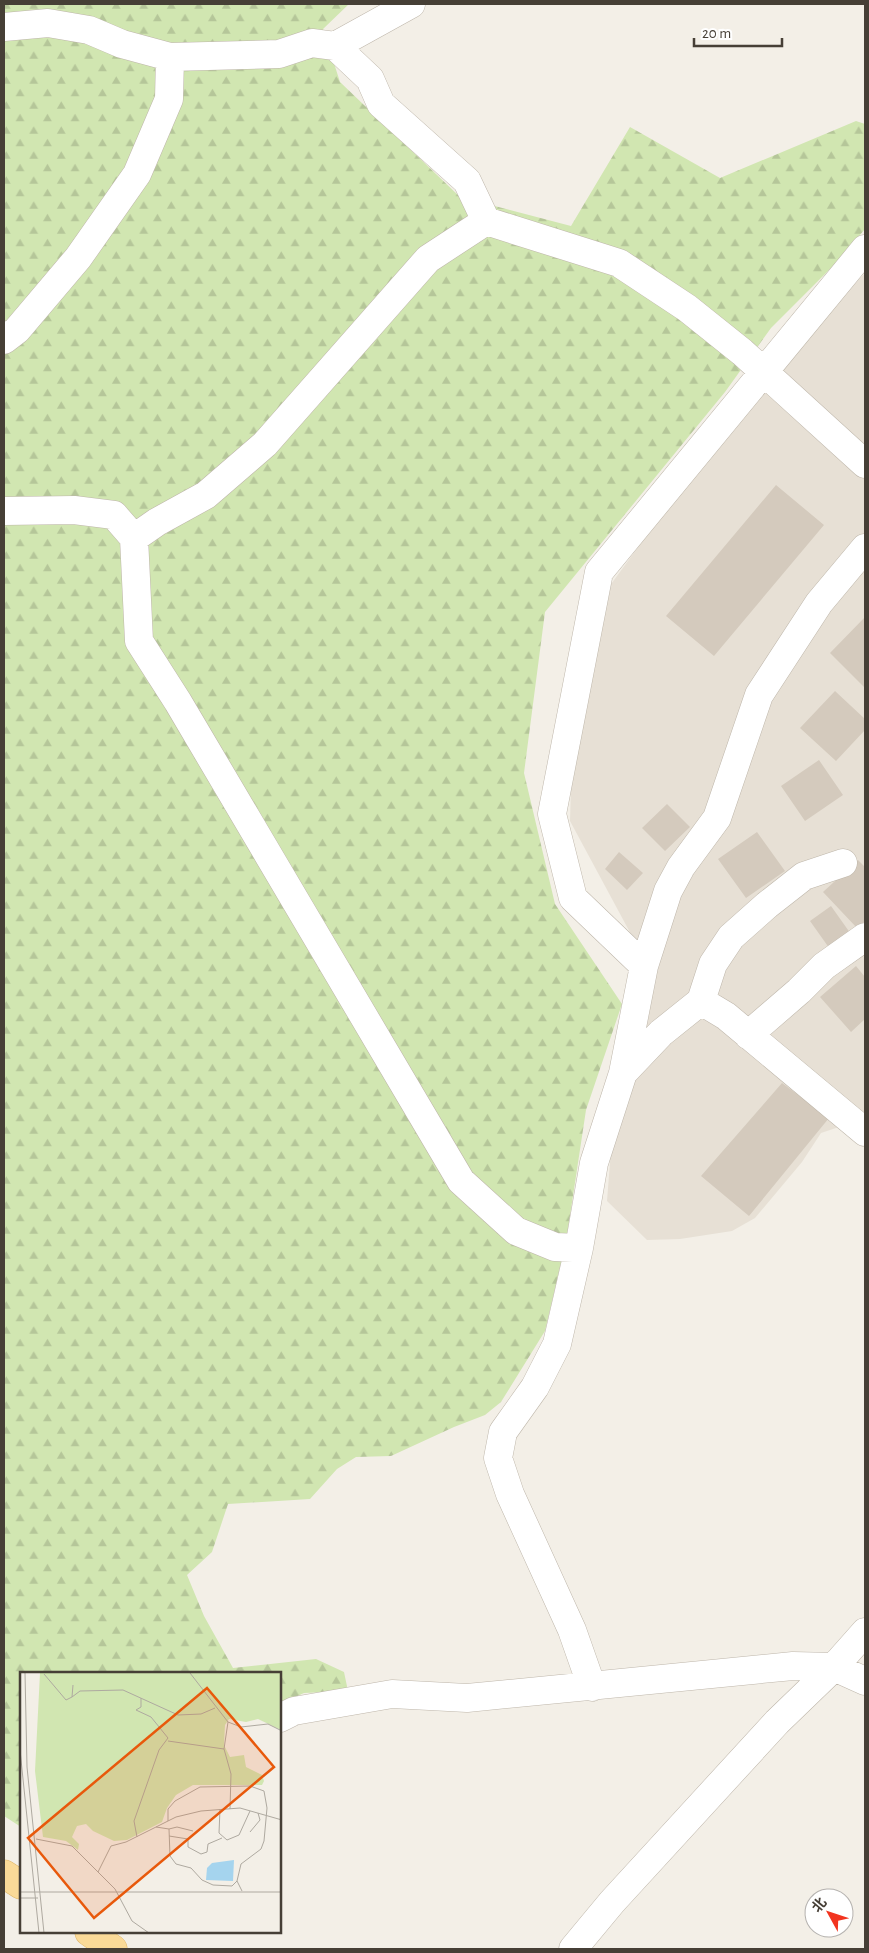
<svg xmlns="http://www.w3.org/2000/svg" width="869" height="1953" viewBox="0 0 869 1953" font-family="'Alegreya Sans','Noto Sans SC',sans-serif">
<defs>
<pattern id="forest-firs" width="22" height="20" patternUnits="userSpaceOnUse" patternTransform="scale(1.25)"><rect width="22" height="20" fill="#d1e6b1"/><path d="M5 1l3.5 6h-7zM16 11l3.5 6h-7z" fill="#b5c699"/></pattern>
</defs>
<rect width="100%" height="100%" fill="#f3efe7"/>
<path fill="#e7e0d5" d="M 865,273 L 865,1126 L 854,1122 L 821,1133 L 802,1162 L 755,1218 L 732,1231 L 680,1239 L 647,1240 L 607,1201 L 613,1124 L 654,977 L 570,821 L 573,720 L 590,613 L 741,406 Z"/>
<path fill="url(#forest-firs)" d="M 4,4 L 349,4 L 323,29 L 340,82 L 460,197 L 571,226 L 630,127 L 720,178 L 856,121 L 865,124 L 865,229 L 837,262 L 771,328 L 725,392 L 545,612 L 524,773 L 555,904 L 622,1004 L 586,1110 L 566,1242 L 545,1331 L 501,1402 L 485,1415 L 454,1427 L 391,1456 L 356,1457 L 337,1469 L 310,1499 L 228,1504 L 212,1552 L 187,1575 L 204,1616 L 233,1668 L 316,1659 L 344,1672 L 348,1691 L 304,1693 L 280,1704 L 280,1673 L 21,1673 L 21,1827 L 4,1816 Z"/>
<path fill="#d4cabd" d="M 776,485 L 824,525 L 714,656 L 666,616 Z
M 865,617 L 865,686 L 864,687 L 830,653 Z
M 835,691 L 865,719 L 865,730 L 836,761 L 800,728 Z
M 819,760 L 843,795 L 805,821 L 781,786 Z
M 667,804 L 690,827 L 665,851 L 642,828 Z
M 757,832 L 785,871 L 746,898 L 718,859 Z
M 619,852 L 643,873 L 627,890 L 605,869 Z
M 858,860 L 865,867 L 865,921 L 857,928 L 823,892 Z
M 831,906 L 853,937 L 832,952 L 810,921 Z
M 856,966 L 865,977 L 865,1019 L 851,1032 L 820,997 Z
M 782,1083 L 829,1118 L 749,1216 L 701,1176 Z"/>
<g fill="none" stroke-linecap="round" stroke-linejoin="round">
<defs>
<path id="minor" d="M 411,4 L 335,46 L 370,79 L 381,104 L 467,181 L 486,221
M 4,27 L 48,23 L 89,30 L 122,44 L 170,57 L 279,54 L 312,43 L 335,46
M 4,340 L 17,330 L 78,258 L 137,174 L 169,99 L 170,57
M 4,511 L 74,510 L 114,515 L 134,538 L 139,641 L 178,702 L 461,1181 L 516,1231 L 555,1247 L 579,1248
M 134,538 L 157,522 L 206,495 L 265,444 L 428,259 L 486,221 L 619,263 L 687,308 L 742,352 L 865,464
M 644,966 L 573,898 L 552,814 L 599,572 L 865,249
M 701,1001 L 713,964 L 731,937 L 767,905 L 804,876 L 843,863
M 748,1035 L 799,991 L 824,966 L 865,937
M 623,1073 L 661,1033 L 701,1001 L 726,1016 L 865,1132
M 592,1687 L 572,1630 L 510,1494 L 498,1458 L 503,1432 L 535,1387 L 557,1344 L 579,1248 L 594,1163 L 623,1073 L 644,966 L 668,891 L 681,867 L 717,818 L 759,695 L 819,603 L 865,548
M 280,1718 L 294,1711 L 392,1694 L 467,1698 L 793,1666 L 834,1667 L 865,1681
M 573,1949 L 612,1902 L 777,1722 L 834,1667 L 865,1632"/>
<path id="major" d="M 4,1874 L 21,1885
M 89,1932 L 113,1949"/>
</defs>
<use href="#minor" stroke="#beb6aa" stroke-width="29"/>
<use href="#major" stroke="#dfb669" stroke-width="29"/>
<use href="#minor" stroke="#fff" stroke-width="28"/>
<use href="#major" stroke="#fada98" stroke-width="28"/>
</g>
<g transform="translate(20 1672)">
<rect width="261" height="261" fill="#f3efe7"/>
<path d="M 20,1 L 261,1 L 261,58 L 238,47 L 226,50 L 209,47 L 205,53 L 204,73 L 210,85 L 224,83 L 226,95 L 242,103 L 244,109 L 242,113 L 173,113 L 156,123 L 147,136 L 142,150 L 107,168 L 94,169 L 73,159 L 66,152 L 57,154 L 52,165 L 59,172 L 58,178 L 46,169 L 23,165 L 15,99 Z" fill="#d1e6b1"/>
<path d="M 214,188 L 213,209 L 186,208 L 187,196 L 192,191 Z" fill="#a5d4ee"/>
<path fill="none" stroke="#aea9a0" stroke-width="1" d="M 5,1 L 7,95 L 24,261M 170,1 L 208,50M 24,2 L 46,28 L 52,25 L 53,13M 52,25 L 60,19 L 103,18 L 158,43 L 181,42 L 195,36M 148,69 L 204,77 L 211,102 L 210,137M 204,77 L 208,50 L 221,55 L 248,52 L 262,59M 0,78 L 19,261M 200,137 L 199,161 L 207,168 L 219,163 L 230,139M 148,149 L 148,137 L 155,129 L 180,115 L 230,114 L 244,119 L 247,136 L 244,169 L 241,177 L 221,192 L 217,209 L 222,219M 136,155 L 149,157 L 150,184 L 156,192 L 171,196 L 182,208 L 193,213 L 212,214 L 217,209M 149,157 L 157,155 L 173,159M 230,160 L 240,148 L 238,141M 149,164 L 168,167 L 168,175 L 181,182 L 187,180 L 188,172 L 202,166M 117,165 L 114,149 L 139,78 L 148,66 L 131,45 L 116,38 L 121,35 L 121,26M 16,167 L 52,174 L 95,217 L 112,249 L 129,261M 78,200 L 91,174 L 106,170 L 156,145 L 181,139 L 220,136 L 262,148M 0,220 L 262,220M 0,226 L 18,226"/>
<path fill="#e8590c" fill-opacity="0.15" stroke="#e8590c" stroke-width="2.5" d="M 187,16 L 254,95 L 74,246 L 8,166 Z"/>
<rect width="261" height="261" fill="none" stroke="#463f36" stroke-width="2.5"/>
</g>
<rect width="869" height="1953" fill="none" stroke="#463f36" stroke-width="10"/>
<g transform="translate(829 1913) rotate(310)"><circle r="24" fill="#ffffff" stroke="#b5b2af"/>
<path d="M0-4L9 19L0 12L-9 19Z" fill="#f2341f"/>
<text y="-8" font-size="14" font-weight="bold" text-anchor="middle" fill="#463f36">北</text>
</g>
<path d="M694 38v8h88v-8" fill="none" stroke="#463f36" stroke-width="2.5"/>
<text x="702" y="38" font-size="15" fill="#463f36" stroke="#ffffff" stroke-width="4" paint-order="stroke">20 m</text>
</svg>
